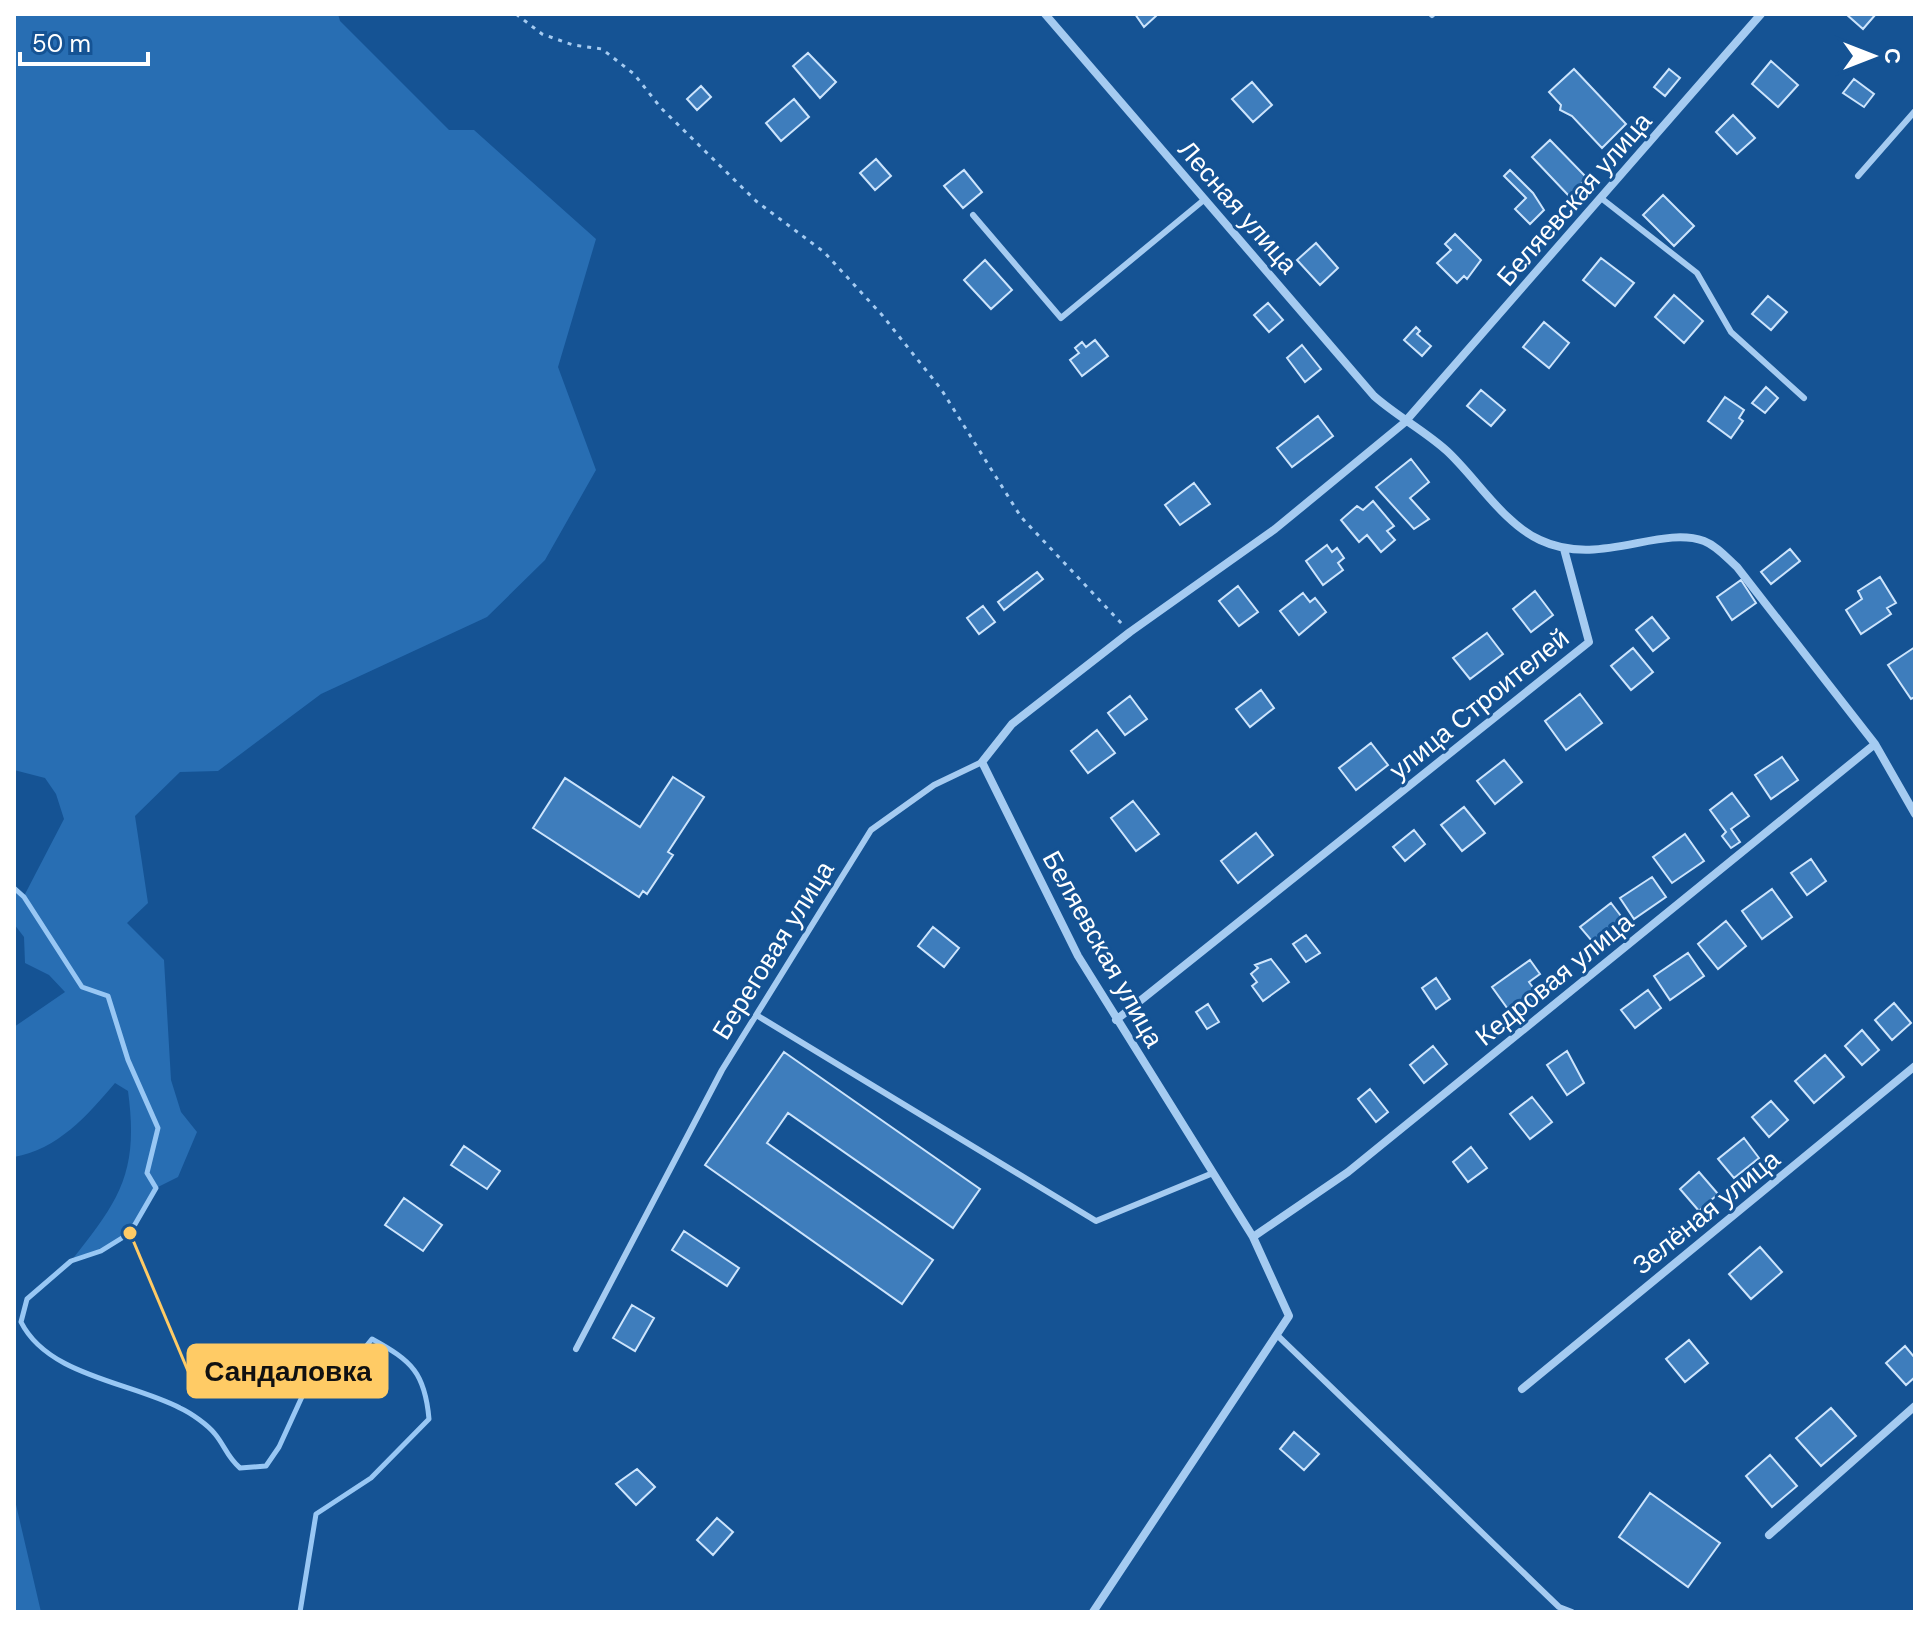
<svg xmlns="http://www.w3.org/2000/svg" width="1929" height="1626" viewBox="0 0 1929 1626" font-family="'DM Sans',sans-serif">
<rect width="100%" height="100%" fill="#155394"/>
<path fill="#286eb3" d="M 14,14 L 338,14 L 340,21 L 449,130 L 474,130 L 596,239 L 558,367 L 596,470 L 545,560 L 487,617 L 321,694 L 218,771 L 180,772 L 135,816 L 148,903 L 127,923 L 164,960 L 171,1080 L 181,1112 L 197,1132 L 178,1177 L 156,1188 L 130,1233 L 101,1251 L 71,1261 C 120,1200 139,1172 128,1091 L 115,1083 C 88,1115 57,1150 14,1157 L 14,1027 L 65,992 L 49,975 L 25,963 L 24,937 L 14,924 L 14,887 L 24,896 L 64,819 L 56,794 L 45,778 L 14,770 Z
M 14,1496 L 41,1612 L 14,1612 Z"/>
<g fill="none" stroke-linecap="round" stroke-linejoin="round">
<path stroke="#98c7f4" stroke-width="5" d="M 14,888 L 24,897 L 82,987 L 108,996 L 128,1060 L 158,1128 L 147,1173 L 156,1188 L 130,1233 L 101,1251 L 71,1261 L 27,1299 L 21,1322 C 48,1376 130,1382 180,1408 C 191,1413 208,1425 215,1434 C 225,1446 227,1457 240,1468 L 266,1466 L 279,1447 L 306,1388 L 320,1383 L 344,1392 L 359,1373 L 359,1355 L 372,1339 C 412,1361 425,1373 429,1419 L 371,1478 L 316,1514 L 300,1612"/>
</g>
<path fill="#3e7dbc" stroke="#cce4fc" stroke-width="2" d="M 1135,14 L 1154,14 L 1156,16 L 1144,27 Z
M 1846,14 L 1876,14 L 1863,29 Z
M 808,53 L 836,82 L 820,98 L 793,66 Z
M 1771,61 L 1798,85 L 1778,107 L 1752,84 Z
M 1574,69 L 1626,124 L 1602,148 L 1572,116 L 1560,110 L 1561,105 L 1549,92 Z
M 1669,69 L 1680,78 L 1665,96 L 1654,87 Z
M 1854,79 L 1874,94 L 1864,107 L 1843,93 Z
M 1252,82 L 1272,105 L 1253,122 L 1232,99 Z
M 701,86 L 711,97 L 697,110 L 687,99 Z
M 794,99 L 809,117 L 781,141 L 766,123 Z
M 1733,115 L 1755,138 L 1737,154 L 1716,132 Z
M 1550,140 L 1587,178 L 1569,196 L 1532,157 Z
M 876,159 L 891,176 L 875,190 L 860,173 Z
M 964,170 L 982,192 L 963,208 L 944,186 Z
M 1510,170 L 1533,193 L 1544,210 L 1530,224 L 1515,209 L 1526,198 L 1504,176 Z
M 1663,195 L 1694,226 L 1674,246 L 1643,215 Z
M 1455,234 L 1481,260 L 1467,279 L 1464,276 L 1457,283 L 1437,263 L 1451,250 L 1445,244 Z
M 1316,243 L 1338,268 L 1320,285 L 1297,260 Z
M 1601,258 L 1634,283 L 1615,306 L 1583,280 Z
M 985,260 L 1012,290 L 991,309 L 964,280 Z
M 1674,295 L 1703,321 L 1684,343 L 1655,317 Z
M 1768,296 L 1787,312 L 1771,330 L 1752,314 Z
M 1268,303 L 1283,320 L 1269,332 L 1254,315 Z
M 1544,322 L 1569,343 L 1549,368 L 1523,347 Z
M 1416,327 L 1420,331 L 1417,334 L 1431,346 L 1422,356 L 1404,340 Z
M 1095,340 L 1108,356 L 1082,376 L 1070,360 L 1079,353 L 1075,348 L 1082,342 L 1086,347 Z
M 1302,345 L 1321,369 L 1305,382 L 1287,358 Z
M 1766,387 L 1778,398 L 1765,413 L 1752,403 Z
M 1481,390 L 1505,410 L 1491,426 L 1467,406 Z
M 1725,397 L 1744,410 L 1739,418 L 1743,421 L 1731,438 L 1708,421 Z
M 1318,416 L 1333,436 L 1292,467 L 1277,448 Z
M 1411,459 L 1429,482 L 1410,498 L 1429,519 L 1414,529 L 1376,487 Z
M 1194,483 L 1210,504 L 1180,525 L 1165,505 Z
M 1373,501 L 1394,526 L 1387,531 L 1395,540 L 1381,552 L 1367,535 L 1359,542 L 1341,520 L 1357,506 L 1363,510 Z
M 1327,545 L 1332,552 L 1337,548 L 1344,558 L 1338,563 L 1343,570 L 1323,585 L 1306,561 Z
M 1790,549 L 1800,561 L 1771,584 L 1761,572 Z
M 1037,572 L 1043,579 L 1004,610 L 998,602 Z
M 1880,577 L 1896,603 L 1887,608 L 1891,614 L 1861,634 L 1846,610 L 1862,599 L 1858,591 Z
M 1741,580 L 1756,603 L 1732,620 L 1717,597 Z
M 1238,586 L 1258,612 L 1239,626 L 1219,601 Z
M 1535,591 L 1553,615 L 1531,632 L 1513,609 Z
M 1303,593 L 1310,602 L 1315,598 L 1326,612 L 1299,635 L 1280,611 Z
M 983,606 L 995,622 L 979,634 L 967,618 Z
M 1652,617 L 1669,638 L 1653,651 L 1636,630 Z
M 1487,633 L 1503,654 L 1470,679 L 1453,658 Z
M 1915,647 L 1915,697 L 1911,699 L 1888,665 Z
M 1633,648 L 1653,672 L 1631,690 L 1611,666 Z
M 1261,690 L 1274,708 L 1250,727 L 1236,709 Z
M 1580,694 L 1602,723 L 1566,750 L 1545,721 Z
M 1130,696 L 1147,719 L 1125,735 L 1108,713 Z
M 1097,730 L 1115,753 L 1088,773 L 1071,751 Z
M 1371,743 L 1388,765 L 1356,790 L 1339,768 Z
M 1782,757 L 1798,780 L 1771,799 L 1755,775 Z
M 1504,760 L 1522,782 L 1495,804 L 1477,781 Z
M 673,777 L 704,797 L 668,852 L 673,855 L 647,894 L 643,891 L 639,897 L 533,828 L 565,778 L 640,827 Z
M 1732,793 L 1749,816 L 1731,829 L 1740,842 L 1731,848 L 1722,836 L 1726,832 L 1710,810 Z
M 1133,801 L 1159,834 L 1136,851 L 1111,818 Z
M 1464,807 L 1485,833 L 1462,851 L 1441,825 Z
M 1414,830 L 1425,844 L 1405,861 L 1393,847 Z
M 1256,833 L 1273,855 L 1238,883 L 1221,861 Z
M 1685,834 L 1704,861 L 1672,883 L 1653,857 Z
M 1811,859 L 1826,881 L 1807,895 L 1791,873 Z
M 1652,877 L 1666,897 L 1634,919 L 1620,898 Z
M 1772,889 L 1792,917 L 1762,939 L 1742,911 Z
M 1611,903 L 1627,924 L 1597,947 L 1580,927 Z
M 1726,921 L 1746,946 L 1718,969 L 1698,944 Z
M 933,927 L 959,948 L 944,967 L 918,946 Z
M 1306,935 L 1320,953 L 1306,962 L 1293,944 Z
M 1688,953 L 1704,976 L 1670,1000 L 1654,976 Z
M 1271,959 L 1289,982 L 1263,1001 L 1252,986 L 1257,982 L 1251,974 L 1258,968 L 1255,965 Z
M 1530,960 L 1540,974 L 1529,982 L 1542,1000 L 1515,1019 L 1492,987 Z
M 1436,978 L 1450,999 L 1436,1009 L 1422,988 Z
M 1648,990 L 1661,1008 L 1635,1028 L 1621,1010 Z
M 1894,1003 L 1911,1023 L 1892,1040 L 1875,1020 Z
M 1208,1004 L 1219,1022 L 1207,1029 L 1196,1012 Z
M 1862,1030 L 1879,1050 L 1862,1065 L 1845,1046 Z
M 1433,1046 L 1447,1064 L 1424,1083 L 1410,1065 Z
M 1567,1051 L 1584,1083 L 1567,1095 L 1547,1065 Z
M 784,1052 L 980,1189 L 953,1228 L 788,1113 L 767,1143 L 933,1260 L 902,1304 L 705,1165 Z
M 1825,1055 L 1844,1077 L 1814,1103 L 1795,1081 Z
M 1370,1089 L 1388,1112 L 1376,1122 L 1358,1099 Z
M 1532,1097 L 1552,1122 L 1530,1139 L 1510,1114 Z
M 1771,1101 L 1788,1120 L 1769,1137 L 1752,1117 Z
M 1744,1138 L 1759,1158 L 1734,1178 L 1718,1159 Z
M 464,1146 L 500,1171 L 487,1189 L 451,1165 Z
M 1471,1147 L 1487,1168 L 1468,1182 L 1453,1162 Z
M 1699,1172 L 1718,1194 L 1699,1211 L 1680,1189 Z
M 404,1198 L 442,1225 L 423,1251 L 385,1225 Z
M 684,1231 L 739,1268 L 727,1286 L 672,1250 Z
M 1760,1247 L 1782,1272 L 1751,1299 L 1729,1274 Z
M 632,1305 L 654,1318 L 635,1351 L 613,1338 Z
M 1689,1340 L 1708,1363 L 1685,1382 L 1666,1359 Z
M 1905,1346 L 1915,1358 L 1915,1377 L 1906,1385 L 1886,1363 Z
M 1831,1408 L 1856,1436 L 1821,1466 L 1796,1438 Z
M 1294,1432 L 1319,1454 L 1304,1470 L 1280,1449 Z
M 1770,1455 L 1797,1486 L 1772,1507 L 1746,1476 Z
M 637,1469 L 655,1487 L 636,1505 L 616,1484 Z
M 1650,1493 L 1720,1543 L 1688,1587 L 1619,1537 Z
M 717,1518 L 733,1532 L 713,1555 L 697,1540 Z"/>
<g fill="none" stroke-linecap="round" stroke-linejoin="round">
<path stroke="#a5cbf1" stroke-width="3" stroke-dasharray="4 6" stroke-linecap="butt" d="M 516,14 L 542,34 L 573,45 L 602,49 L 634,74 L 661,108 L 756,201 L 824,252 L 882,315 L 941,389 L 1021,517 L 1122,624"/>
<path stroke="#a5cbf1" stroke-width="6" d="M 1431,14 L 1432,15
M 1858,176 L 1915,111
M 1601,198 L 1697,273 L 1731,332 L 1804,398
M 973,215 L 1061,318 L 1205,199
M 758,1016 L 1096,1221 L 1213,1173
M 1277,1335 L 1559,1607 L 1572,1612
M 576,1349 L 722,1070 L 871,830 L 934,785 L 982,762"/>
<path stroke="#a5cbf1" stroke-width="8" d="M 1045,14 L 1374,396 C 1398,417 1425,431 1447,451 C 1477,479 1503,523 1540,540 C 1599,568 1659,525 1704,541 C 1717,546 1727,558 1737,567 L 1875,744 L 1915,814
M 1116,1020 L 1589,642 L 1564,549
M 1253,1237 L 1348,1172 L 1875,744
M 1522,1389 L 1915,1066
M 1769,1535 L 1915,1406
M 1093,1612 L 1289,1316 L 1253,1237 L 1078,956 L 982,762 L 1012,724 L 1130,632 L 1275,529 L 1404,423 L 1761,14"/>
</g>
<g text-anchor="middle" stroke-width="6" stroke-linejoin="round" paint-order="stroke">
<g font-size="26" fill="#fff" stroke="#155394">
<text transform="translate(1574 199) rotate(-49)" y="9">Беляевская улица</text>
<text transform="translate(1238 207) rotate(49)" y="9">Лесная улица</text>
<text transform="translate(1479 704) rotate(-39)" y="9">улица Строителей</text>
<text transform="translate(1103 949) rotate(61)" y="9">Беляевская улица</text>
<text transform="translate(773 950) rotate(-58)" y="9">Береговая улица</text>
<text transform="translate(1554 979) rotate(-39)" y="9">Кедровая улица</text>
<text transform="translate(1706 1212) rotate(-39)" y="9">Зелёная улица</text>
</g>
</g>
<path fill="none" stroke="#ffcb65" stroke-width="3" d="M130 1233L188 1371"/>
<circle fill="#ffcb65" stroke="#155394" stroke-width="3" cx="130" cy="1233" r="8"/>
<rect fill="#ffcb65" stroke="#ffcb65" stroke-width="3" x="188" y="1345" width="199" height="52" rx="8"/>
<g font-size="28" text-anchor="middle" font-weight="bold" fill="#111">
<text x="288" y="1381">Сандаловка</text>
</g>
<rect width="1929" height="1626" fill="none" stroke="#ffffff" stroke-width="32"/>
<g transform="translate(1873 56) rotate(90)" stroke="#155394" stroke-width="6" paint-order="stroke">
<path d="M0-6L14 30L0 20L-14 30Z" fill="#ffffff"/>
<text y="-12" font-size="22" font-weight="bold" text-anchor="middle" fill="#ffffff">С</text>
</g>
<path d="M20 52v12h128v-12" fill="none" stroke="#ffffff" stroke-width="4"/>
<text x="32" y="52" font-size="24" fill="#ffffff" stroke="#155394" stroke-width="6" paint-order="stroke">50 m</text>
</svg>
